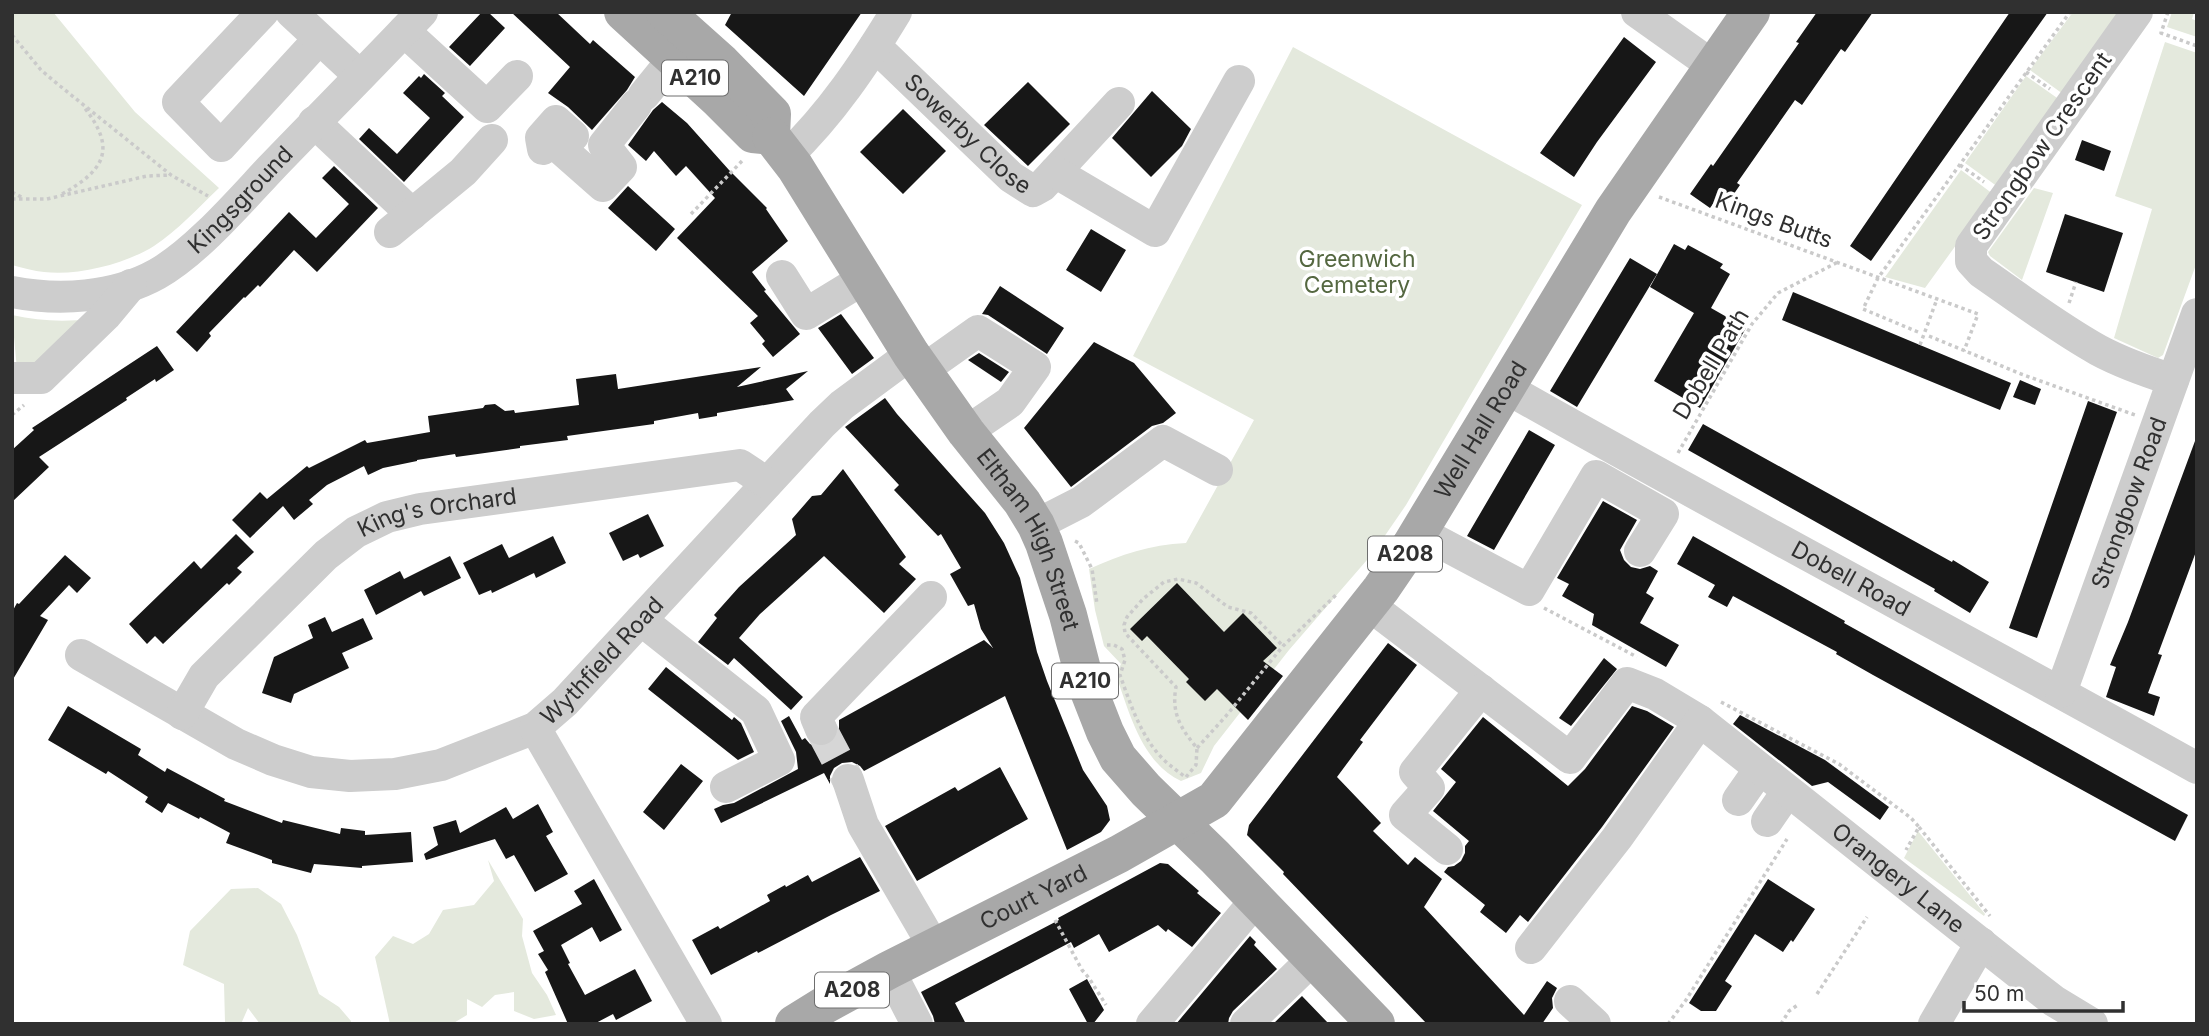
<svg xmlns="http://www.w3.org/2000/svg" width="2209" height="1036" viewBox="0 0 2209 1036" font-family="Inter,sans-serif">
<rect width="100%" height="100%" fill="#fff"/>
<path fill="#e4e9dd" d="M 12,12 L 53,12 L 135,112 L 219,188 C 198,208 178,230 154,246 C 125,264 78,276 44,272 C 34,271 23,268 12,265 Z
M 2073,12 L 2122,12 L 2063,94 L 2030,70 Z
M 2172,12 L 2194,12 L 2192,19 L 2197,21 L 2197,37 L 2167,27 Z
M 2165,42 L 2197,53 L 2197,262 L 2163,355 L 2158,358 L 2114,338 L 2152,209 L 2115,196 Z
M 1293,47 L 1582,205 L 1406,505 L 1373,553 L 1289,650 L 1214,746 L 1201,773 L 1181,781 C 1142,763 1129,712 1116,675 L 1121,664 L 1104,646 L 1095,610 L 1089,569 C 1122,554 1149,545 1186,543 L 1254,420 L 1133,356 Z
M 2026,76 L 2060,100 L 1998,187 L 1965,163 Z
M 1961,170 L 1993,194 L 1925,288 L 1885,277 Z
M 2034,188 L 2053,193 L 2022,280 L 1990,256 L 1988,252 Z
M 12,315 C 39,321 63,322 91,319 L 41,369 L 17,370 Z
M 1918,831 L 1985,914 L 1984,916 L 1904,858 Z
M 488,860 L 523,919 L 522,936 L 532,973 L 547,995 L 556,1015 L 534,1019 L 514,1011 L 514,992 L 495,995 L 482,1007 L 467,999 L 467,1015 L 452,1024 L 390,1024 L 375,957 L 393,936 L 413,944 L 429,934 L 443,910 L 474,905 L 494,881 Z
M 258,888 L 281,904 L 297,935 L 319,994 L 339,1007 L 351,1021 L 351,1024 L 260,1024 L 248,1008 L 241,1024 L 225,1022 L 224,984 L 183,965 L 190,931 L 231,889 Z"/>
<path fill="#171717" d="M 482,12 L 488,12 L 505,28 L 470,66 L 449,47 Z
M 511,12 L 556,12 L 590,44 L 593,40 L 635,77 L 627,90 L 592,130 L 568,107 L 548,93 L 570,67 Z
M 732,12 L 862,12 L 804,96 L 725,25 Z
M 1817,12 L 1873,12 L 1845,52 L 1841,49 L 1802,105 L 1795,100 L 1737,183 L 1740,185 L 1727,204 L 1718,197 L 1710,208 L 1690,194 L 1711,164 L 1713,166 L 1799,43 L 1796,42 Z
M 2010,12 L 2048,12 L 1871,261 L 1850,246 Z
M 1624,37 L 1656,62 L 1597,142 L 1574,177 L 1540,153 Z
M 424,74 L 445,93 L 442,96 L 464,117 L 404,182 L 359,139 L 369,128 L 397,154 L 430,118 L 403,93 L 419,76 L 421,78 Z
M 1028,82 L 1070,124 L 1028,166 L 984,125 Z
M 1152,91 L 1191,129 L 1182,146 L 1151,177 L 1112,138 Z
M 662,102 L 687,123 L 729,170 L 767,208 L 766,209 L 788,241 L 752,272 L 766,290 L 764,291 L 800,334 L 773,357 L 762,344 L 765,341 L 750,323 L 758,316 L 677,238 L 715,198 L 686,166 L 676,176 L 654,151 L 646,161 L 628,145 L 653,110 Z
M 903,109 L 946,151 L 903,194 L 860,152 Z
M 2082,140 L 2111,151 L 2104,171 L 2075,160 Z
M 334,166 L 378,208 L 317,272 L 294,250 L 260,287 L 258,285 L 245,298 L 244,297 L 209,333 L 211,336 L 197,352 L 176,332 L 289,212 L 316,238 L 349,204 L 322,178 Z
M 628,186 L 675,229 L 656,251 L 608,208 Z
M 2065,214 L 2123,233 L 2104,292 L 2046,272 Z
M 1091,229 L 1126,250 L 1101,292 L 1066,270 Z
M 1674,244 L 1685,250 L 1688,245 L 1723,264 L 1720,268 L 1730,274 L 1711,308 L 1746,328 L 1700,408 L 1654,381 L 1694,313 L 1650,287 Z
M 1630,258 L 1657,274 L 1577,407 L 1550,391 Z
M 1000,286 L 1064,328 L 1047,354 L 988,315 L 982,314 Z
M 1793,292 L 2011,383 L 2000,410 L 1782,320 Z
M 841,314 L 874,358 L 852,374 L 818,328 Z
M 1094,342 L 1134,363 L 1176,413 L 1163,423 L 1152,426 L 1071,487 L 1024,428 Z
M 157,346 L 174,370 L 156,382 L 155,379 L 126,398 L 127,400 L 39,457 L 49,467 L 12,502 L 12,450 L 34,430 L 32,428 Z
M 979,353 L 1009,372 L 1001,382 L 968,360 Z
M 761,367 L 737,387 L 808,371 L 786,389 L 794,400 L 717,413 L 717,416 L 699,419 L 698,413 L 654,421 L 654,424 L 567,436 L 568,440 L 520,446 L 520,448 L 456,457 L 455,454 L 417,460 L 417,461 L 383,468 L 368,475 L 364,466 L 327,485 L 309,500 L 313,504 L 294,520 L 283,506 L 250,538 L 232,520 L 260,492 L 267,499 L 307,466 L 309,468 L 365,440 L 367,443 L 430,432 L 428,416 L 483,408 L 485,405 L 495,404 L 505,411 L 514,410 L 515,413 L 579,405 L 576,379 L 616,374 L 618,389 Z
M 2020,380 L 2041,389 L 2035,405 L 2013,397 Z
M 885,398 L 897,414 L 985,513 L 1004,543 L 1020,578 L 1037,652 L 1047,681 L 1083,770 L 1107,806 L 1110,820 L 1101,832 L 1067,850 L 1005,696 L 864,771 L 860,766 L 852,762 L 842,763 L 834,768 L 830,776 L 830,784 L 824,773 L 721,823 L 714,809 L 723,805 L 734,803 L 798,769 L 796,752 L 781,721 L 789,716 L 802,740 L 805,738 L 810,744 L 818,747 L 827,746 L 836,740 L 839,732 L 839,720 L 984,640 L 993,648 L 981,629 L 974,604 L 968,606 L 950,574 L 961,568 L 941,534 L 938,536 L 894,490 L 899,485 L 845,427 Z
M 2088,401 L 2117,412 L 2037,638 L 2009,628 Z
M 1703,424 L 1952,562 L 1953,560 L 1989,582 L 1970,613 L 1934,591 L 1935,589 L 1688,450 Z
M 1529,430 L 1555,445 L 1494,550 L 1467,536 Z
M 2195,441 L 2197,441 L 2197,549 L 2158,654 L 2162,655 L 2148,693 L 2160,697 L 2154,716 L 2106,697 L 2116,667 L 2110,665 L 2128,622 Z
M 843,469 L 906,557 L 899,564 L 916,579 L 884,613 L 824,556 L 760,614 L 739,638 L 803,697 L 791,710 L 734,658 L 728,665 L 698,642 L 717,618 L 714,615 L 739,587 L 796,535 L 792,519 L 812,496 L 821,495 Z
M 1603,501 L 1637,520 L 1620,550 L 1624,560 L 1631,567 L 1640,569 L 1650,566 L 1658,571 L 1646,593 L 1654,598 L 1640,623 L 1679,645 L 1666,667 L 1592,625 L 1594,614 L 1562,596 L 1569,584 L 1557,578 Z
M 648,514 L 664,546 L 640,558 L 638,554 L 623,561 L 609,533 Z
M 236,534 L 254,552 L 237,568 L 242,572 L 229,585 L 227,583 L 163,644 L 155,636 L 147,644 L 129,624 L 194,561 L 201,569 Z
M 553,536 L 566,563 L 536,578 L 534,573 L 492,593 L 491,590 L 479,595 L 463,563 L 502,544 L 509,558 Z
M 1693,536 L 1845,621 L 1844,623 L 1889,648 L 2188,815 L 2175,841 L 1873,675 L 1836,654 L 1837,652 L 1733,596 L 1727,607 L 1708,597 L 1715,585 L 1677,564 Z
M 65,555 L 91,578 L 77,593 L 69,585 L 40,616 L 48,620 L 12,681 L 12,612 L 17,603 L 19,604 Z
M 450,556 L 461,578 L 424,596 L 421,591 L 376,615 L 364,590 L 400,571 L 404,579 Z
M 1177,583 L 1224,632 L 1243,613 L 1277,648 L 1263,661 L 1283,676 L 1248,720 L 1217,689 L 1205,701 L 1186,682 L 1189,679 L 1147,636 L 1142,641 L 1130,629 Z
M 325,617 L 332,632 L 363,618 L 373,639 L 342,653 L 349,668 L 294,694 L 291,703 L 262,693 L 274,657 L 313,638 L 308,625 Z
M 1388,643 L 1417,665 L 1360,740 L 1363,742 L 1337,777 L 1381,823 L 1373,831 L 1408,865 L 1415,857 L 1442,879 L 1424,907 L 1524,1015 L 1547,981 L 1557,988 L 1552,998 L 1553,1008 L 1542,1024 L 1427,1024 L 1283,874 L 1284,872 L 1247,835 L 1249,825 Z
M 1604,658 L 1617,669 L 1571,726 L 1559,718 Z
M 666,667 L 732,720 L 734,717 L 741,723 L 754,752 L 738,760 L 648,689 Z
M 68,706 L 141,749 L 138,755 L 165,772 L 167,768 L 225,799 L 224,801 L 282,823 L 283,820 L 340,834 L 341,828 L 365,831 L 365,835 L 411,832 L 413,862 L 362,866 L 362,868 L 314,864 L 311,873 L 272,863 L 272,860 L 226,843 L 230,833 L 200,817 L 199,819 L 168,803 L 162,813 L 145,802 L 148,797 L 108,771 L 106,774 L 48,740 Z
M 1632,706 L 1647,711 L 1674,727 L 1602,827 L 1528,922 L 1520,915 L 1506,933 L 1480,912 L 1485,905 L 1444,872 L 1448,867 L 1454,866 L 1461,861 L 1465,853 L 1465,846 L 1469,841 L 1433,811 L 1456,782 L 1441,769 L 1483,717 L 1568,786 L 1585,769 Z
M 1740,715 L 1825,760 L 1889,807 L 1880,820 L 1828,782 L 1812,786 L 1733,724 Z
M 681,764 L 703,781 L 664,830 L 643,812 Z
M 1000,767 L 1028,819 L 917,881 L 885,826 L 955,787 L 958,791 Z
M 538,804 L 553,832 L 546,836 L 568,874 L 535,892 L 514,855 L 506,859 L 495,839 L 426,860 L 424,854 L 438,845 L 433,827 L 456,820 L 460,833 L 506,807 L 513,819 Z
M 860,857 L 880,891 L 831,915 L 758,953 L 757,951 L 711,975 L 692,940 L 718,926 L 720,929 L 770,901 L 767,895 L 785,885 L 786,887 L 808,875 L 812,882 Z
M 1160,863 L 1168,864 L 1199,891 L 1197,893 L 1221,913 L 1192,947 L 1168,929 L 1166,932 L 1158,925 L 1109,952 L 1099,934 L 1074,948 L 1071,942 L 955,1003 L 966,1024 L 935,1024 L 933,1016 L 921,992 L 1059,920 L 1058,918 Z
M 594,879 L 622,930 L 600,942 L 592,927 L 561,945 L 570,963 L 568,964 L 585,995 L 635,969 L 652,1001 L 616,1020 L 613,1014 L 594,1024 L 568,1024 L 545,972 L 548,970 L 538,954 L 544,951 L 533,931 L 582,904 L 574,891 Z
M 1768,879 L 1815,909 L 1793,942 L 1791,940 L 1783,952 L 1755,934 L 1725,981 L 1732,986 L 1716,1011 L 1701,1011 L 1689,1003 Z
M 1250,936 L 1256,942 L 1254,945 L 1277,969 L 1233,1011 L 1229,1018 L 1228,1024 L 1176,1024 Z
M 1087,979 L 1104,1010 L 1093,1024 L 1088,1024 L 1069,989 Z
M 1302,996 L 1329,1024 L 1273,1024 Z"/>
<g fill="none" stroke-linecap="round" stroke-linejoin="round">
<path stroke="#d6d6d6" stroke-width="32" stroke-dasharray="32 16" stroke-linecap="butt" d="M 821,729 L 848,780"/>
<path stroke="#cacaca" stroke-width="3.5" stroke-dasharray="3.5 3.5" stroke-linecap="butt" d="M 2168,12 L 2161,33 L 2197,46
M 12,35 L 41,70 L 60,86 L 171,175 L 208,196
M 2026,72 L 2050,89
M 1960,165 L 1984,182
M 12,192 L 23,198
M 62,194 C 105,170 117,149 84,107
M 1659,197 L 1978,314 L 1964,351
M 12,199 L 47,199 L 147,176 L 171,175
M 691,214 L 743,160
M 2069,303 L 2076,282
M 1918,332 L 1863,309 L 1878,278 L 2070,12
M 1929,336 L 2021,374 L 2135,415
M 1920,345 L 1937,299
M 12,415 L 24,405
M 1678,453 L 1752,324 L 1778,293 L 1838,262
M 1075,541 L 1079,543 L 1092,569 L 1097,604
M 1544,608 L 1637,657
M 1107,645 L 1114,645 L 1122,649 L 1125,660 L 1120,675 C 1130,703 1141,737 1163,759 C 1170,766 1178,771 1185,777
M 1721,702 L 1839,764 L 1911,818 L 1919,827 L 1906,850
M 1197,748 L 1226,716 L 1283,646 L 1336,595
M 1186,777 L 1196,765 L 1197,748 C 1181,729 1171,713 1176,687 L 1125,633 L 1124,625 L 1127,617 L 1143,599 L 1164,582 L 1178,579 L 1196,583 L 1228,607 L 1251,613 L 1283,646
M 1919,827 L 1990,916
M 1055,920 L 1082,970 L 1089,978 L 1106,1005
M 1817,994 L 1867,917
M 1668,1024 L 1686,1000 L 1787,839
M 1781,1024 L 1789,1011 L 1799,1004"/>
<g stroke="#cdcdcd" stroke-width="32">
<path d="M 263,12 L 178,102 L 221,146 L 319,39"/>
<path d="M 291,12 L 360,76"/>
<path d="M 1637,12 L 1713,66"/>
<path d="M 2137,12 L 1971,246 L 1971,261 L 1981,272 C 2020,299 2057,327 2098,350 C 2122,363 2148,372 2173,380"/>
<path d="M 404,31 L 487,107 L 517,76"/>
<path id="s1" d="M 875,46 L 1011,177 L 1033,191 L 1042,186 L 1119,103"/>
<path d="M 644,95 L 674,58"/>
<path d="M 314,122 L 412,214"/>
<path d="M 573,136 L 556,121 L 541,138 L 543,149 L 553,142 L 603,186 L 621,167 L 604,145 L 636,105"/>
<path d="M 787,156 C 831,114 865,63 896,12"/>
<path d="M 1055,172 L 1155,231 L 1239,81"/>
<path d="M 390,232 L 463,172 L 492,140"/>
<path d="M 782,276 L 806,314 L 865,278"/>
<path id="s2" d="M 12,292 C 59,301 114,298 157,274 C 196,252 239,202 270,169 C 321,116 372,65 422,12"/>
<path d="M 923,370 L 978,331 L 1035,367 L 1010,402 L 966,432"/>
<path d="M 12,378 L 41,378 L 106,315 L 131,285"/>
<path id="s3" d="M 1506,388 C 1735,518 1967,640 2197,768"/>
<path d="M 1036,525 L 1081,502 L 1163,441 L 1217,470"/>
<path d="M 1420,532 L 1529,590 L 1596,476 L 1663,514 L 1640,551"/>
<path d="M 1369,605 L 1570,758 L 1627,683 L 1655,694 L 1700,721"/>
<path d="M 641,620 L 756,711 L 779,760 L 726,787"/>
<path id="s4" d="M 81,655 L 236,744 L 273,760 L 311,772 L 350,776 L 395,774 L 441,765 L 535,728 L 565,702 L 822,424 L 842,405 L 911,354"/>
<path id="s5" d="M 2061,692 L 2197,314"/>
<path id="s6" d="M 182,714 L 204,676 L 326,555 L 356,532 L 387,517 L 420,509 L 740,465 L 767,483"/>
<path d="M 535,728 L 706,1024"/>
<path d="M 821,729 L 816,717 L 931,597"/>
<path d="M 848,780 L 863,825 L 934,947"/>
<path d="M 1738,800 L 1759,770"/>
<path d="M 1767,821 L 1787,792"/>
<path d="M 1447,849 L 1405,815 L 1429,788 L 1415,772 L 1481,690"/>
<path id="s7" d="M 1531,948 L 1617,838 L 1700,721 L 2027,980 L 2054,1001 L 2092,1024"/>
<path d="M 889,970 L 917,1024"/>
<path d="M 1570,1001 L 1595,1024"/>
<path d="M 1152,1024 L 1256,900"/>
<path d="M 1246,1024 L 1313,959"/>
<path d="M 1934,1024 L 1981,943"/>
</g>
<g stroke="#a8a8a8" stroke-width="38">
<path d="M 623,12 L 719,100 L 753,134 L 771,136"/>
<path d="M 665,12 L 722,63 L 772,114 L 771,136"/>
<path id="s8" d="M 771,136 L 795,167 L 911,354 L 966,432 L 1022,502 L 1036,525 L 1044,543 L 1068,615 L 1085,681 L 1105,732 L 1118,758 L 1146,790 L 1215,857 L 1376,1024"/>
<path id="s9" d="M 794,1024 L 823,1006 L 889,970 L 1119,854 L 1214,800 L 1381,589 L 1411,545 L 1613,211 L 1751,12"/>
</g>
</g>
<g text-anchor="middle" stroke-width="7" stroke-linejoin="round" paint-order="stroke">
<g fill="#fff" stroke="#6e6e6e" stroke-width="2">
<rect x="662" y="60.5" width="66" height="35" rx="5"/>
<rect x="1368" y="536.5" width="74" height="35" rx="5"/>
<rect x="1052" y="663.5" width="66" height="35" rx="5"/>
<rect x="815" y="972.5" width="74" height="35" rx="5"/>
</g>
<g font-size="21" font-weight="bold" fill="#303030">
<text x="695" y="85">A210</text>
<text x="1405" y="561">A208</text>
<text x="1085" y="688">A210</text>
<text x="852" y="997">A208</text>
</g>
<g font-size="23" fill="#303030" stroke="#fff">
<text dy="8" stroke="none"><textPath href="#s1" startOffset="128">Sowerby Close</textPath></text>
<text transform="translate(2042 146) rotate(-55)" y="8">Strongbow Crescent</text>
<text dy="8" stroke="none"><textPath href="#s2" startOffset="261">Kingsground</textPath></text>
<text transform="translate(1774 220) rotate(20)" y="8">Kings Butts</text>
<text transform="translate(1711 364) rotate(-59)" y="8">Dobell Path</text>
<text dy="8" stroke="none"><textPath href="#s9" startOffset="933">Well Hall Road</textPath></text>
<text dy="8" stroke="none"><textPath href="#s5" startOffset="201">Strongbow Road</textPath></text>
<text dy="8" stroke="none"><textPath href="#s6" startOffset="338">King's Orchard</textPath></text>
<text dy="8" stroke="none"><textPath href="#s8" startOffset="481">Eltham High Street</textPath></text>
<text dy="8" stroke="none"><textPath href="#s3" startOffset="394">Dobell Road</textPath></text>
<text dy="8" stroke="none"><textPath href="#s4" startOffset="586">Wythfield Road</textPath></text>
<text dy="8" stroke="none"><textPath href="#s7" startOffset="536">Orangery Lane</textPath></text>
<text dy="8" stroke="none"><textPath href="#s9" startOffset="271">Court Yard</textPath></text>
</g>
<g font-size="23" fill="#556841" stroke="#fff">
<text x="1357" y="267">Greenwich<tspan x="1357" dy="26">Cemetery</tspan></text>
</g>
</g>
<rect width="2209" height="1036" fill="none" stroke="#303030" stroke-width="28"/>
<path d="M1964 1001v10h159v-10" fill="none" stroke="#303030" stroke-width="3.5"/>
<text x="1974" y="1001" font-size="21" fill="#303030" stroke="#ffffff" stroke-width="5" paint-order="stroke">50 m</text>
</svg>
